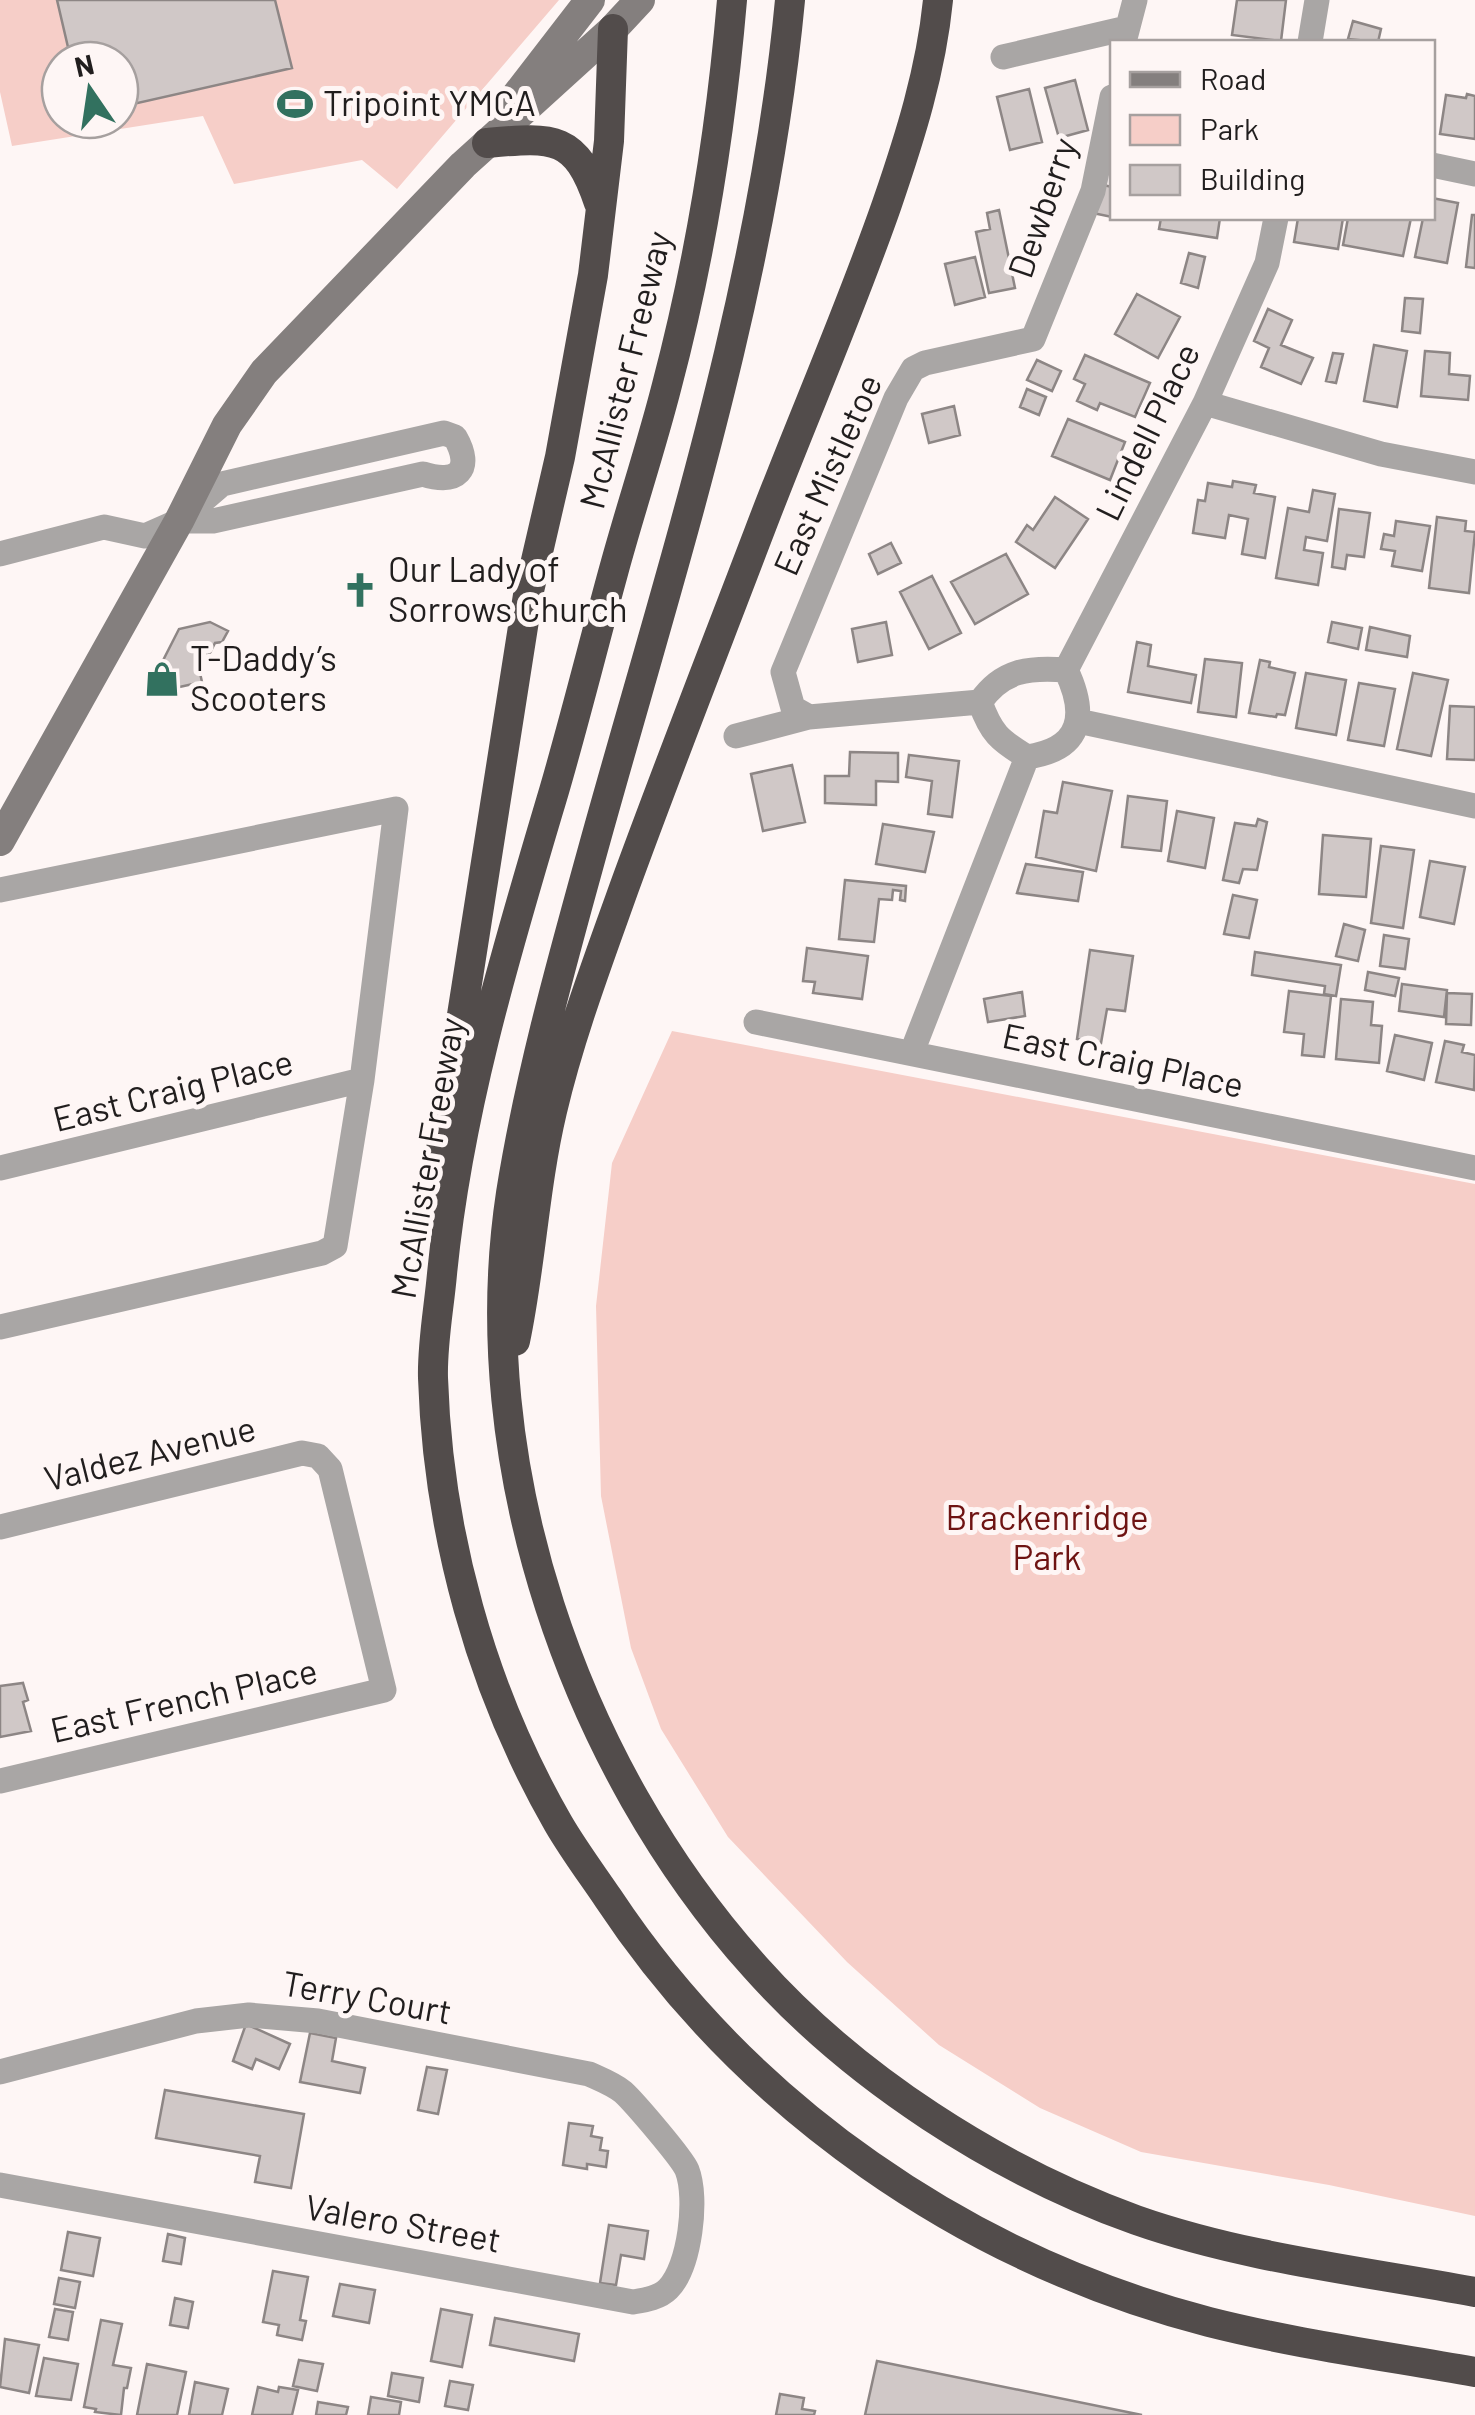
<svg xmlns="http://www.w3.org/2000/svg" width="1475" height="2415" viewBox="0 0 1475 2415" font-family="Barlow,sans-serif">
<rect width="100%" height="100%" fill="#fef6f5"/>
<path fill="#f6cec8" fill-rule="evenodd" d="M 0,0 L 559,0 L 397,189 L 362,160 L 234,184 L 203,116 L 12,146 L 0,92 ZM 60,60 L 120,60 L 120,120 L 60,120 Z
M 672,1031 L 1475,1184 L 1475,2216 L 1329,2185 L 1141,2152 L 1040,2108 L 939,2045 L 847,1962 L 728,1837 L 661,1729 L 631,1648 L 601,1496 L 596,1306 L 612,1163 Z"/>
<path fill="#d0c8c7" stroke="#8d8685" stroke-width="2.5" d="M 57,0 L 275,0 L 292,68 L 120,107 L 120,60 L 71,60 Z
M 1237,0 L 1286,0 L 1281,41 L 1232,35 Z
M 1353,21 L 1381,29 L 1378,42 L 1348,39 Z
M 1075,80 L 1088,130 L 1059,138 L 1045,88 Z
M 1029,89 L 1042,142 L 1010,150 L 997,97 Z
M 1467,94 L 1475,96 L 1475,139 L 1440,134 L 1446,95 L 1466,98 Z
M 1095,183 L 1112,187 L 1112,217 L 1088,212 Z
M 1432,198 L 1458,203 L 1447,263 L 1415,257 L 1423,218 L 1432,218 Z
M 999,210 L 1015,288 L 989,293 L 976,232 L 990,229 L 987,213 Z
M 1472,215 L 1475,215 L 1475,268 L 1466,267 Z
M 1161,218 L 1220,218 L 1217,238 L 1159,229 Z
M 1298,218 L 1343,218 L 1338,249 L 1294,242 Z
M 1348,218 L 1411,218 L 1403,256 L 1343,245 Z
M 1189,253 L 1205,257 L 1198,288 L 1181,283 Z
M 975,257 L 985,297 L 955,305 L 945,264 Z
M 1137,294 L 1180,317 L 1158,358 L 1115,334 Z
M 1405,298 L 1423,299 L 1420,333 L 1402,331 Z
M 1268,309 L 1292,320 L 1281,345 L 1313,358 L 1301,384 L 1261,367 L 1269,348 L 1254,341 Z
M 1374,345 L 1407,351 L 1397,407 L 1364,401 Z
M 1425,351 L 1450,353 L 1449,374 L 1470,376 L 1468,400 L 1421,396 Z
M 1333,353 L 1343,354 L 1336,383 L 1326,381 Z
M 1085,355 L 1150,383 L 1135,417 L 1100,403 L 1097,410 L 1077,401 L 1085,384 L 1074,379 Z
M 1037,360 L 1061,371 L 1052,391 L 1027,380 Z
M 1027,389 L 1046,397 L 1039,415 L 1020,407 Z
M 954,406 L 960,435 L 929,443 L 922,414 Z
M 1068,419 L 1125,442 L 1110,480 L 1052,456 Z
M 1233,481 L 1256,485 L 1254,493 L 1275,497 L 1265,558 L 1242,554 L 1248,519 L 1229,515 L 1225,538 L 1193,533 L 1198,500 L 1205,501 L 1208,483 L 1232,487 Z
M 1313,490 L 1335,494 L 1327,541 L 1306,537 L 1304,550 L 1323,553 L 1318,585 L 1276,578 L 1288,508 L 1309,512 Z
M 1055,497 L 1088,519 L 1055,568 L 1016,542 L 1027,525 L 1033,530 Z
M 1339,509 L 1370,513 L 1364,557 L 1347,555 L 1345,569 L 1332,567 Z
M 1437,517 L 1466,521 L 1465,531 L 1475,532 L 1469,593 L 1429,588 Z
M 1396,521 L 1430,526 L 1422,571 L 1392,566 L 1395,551 L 1381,549 L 1384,534 L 1394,536 Z
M 891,543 L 901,563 L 878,574 L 869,554 Z
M 1006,554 L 1028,594 L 975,624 L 951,582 Z
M 932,576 L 961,633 L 929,649 L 900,592 Z
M 210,622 L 228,631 L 222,642 L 215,643 L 200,673 L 202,682 L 157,692 L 149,688 L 179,629 Z
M 886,622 L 892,655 L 858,662 L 852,629 Z
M 1332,622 L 1362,628 L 1358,649 L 1328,642 Z
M 1370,627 L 1410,636 L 1407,657 L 1366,650 Z
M 1137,642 L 1151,645 L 1148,666 L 1196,675 L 1191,703 L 1128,692 Z
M 1205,659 L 1242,663 L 1236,717 L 1198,712 Z
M 1260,660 L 1270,662 L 1269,667 L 1295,673 L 1285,715 L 1277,714 L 1276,717 L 1249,713 Z
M 1306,673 L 1346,680 L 1336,735 L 1296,728 Z
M 1413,673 L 1448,680 L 1431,756 L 1397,749 Z
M 1359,683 L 1395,689 L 1384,746 L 1348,740 Z
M 1450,706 L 1475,707 L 1475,760 L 1447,759 Z
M 850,752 L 898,753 L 898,782 L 876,781 L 876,805 L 825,803 L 825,776 L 849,776 Z
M 909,755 L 959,761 L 952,817 L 928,814 L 932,781 L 906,777 Z
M 792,765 L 805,822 L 763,831 L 751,774 Z
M 1063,782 L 1112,791 L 1096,871 L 1036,857 L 1044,811 L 1057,813 Z
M 1128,796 L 1167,801 L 1161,851 L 1122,847 Z
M 1177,811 L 1214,818 L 1205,868 L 1168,861 Z
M 1258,819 L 1267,822 L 1257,870 L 1243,869 L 1239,883 L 1223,880 L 1235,823 L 1256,826 Z
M 883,824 L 934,832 L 925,872 L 876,864 Z
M 1323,835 L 1371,839 L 1366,897 L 1319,894 Z
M 1381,846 L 1414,850 L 1403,928 L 1371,923 Z
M 1430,861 L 1465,867 L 1454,924 L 1420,917 Z
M 1026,864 L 1083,872 L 1078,901 L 1017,893 Z
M 845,880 L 906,886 L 905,901 L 900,900 L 901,891 L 893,890 L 892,900 L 879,899 L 874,942 L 839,939 Z
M 1233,895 L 1257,900 L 1249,938 L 1224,934 Z
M 1344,924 L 1365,930 L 1358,961 L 1336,956 Z
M 1384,935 L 1409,939 L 1405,969 L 1380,966 Z
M 807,948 L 868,956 L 862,999 L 813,993 L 815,982 L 803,981 Z
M 1090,950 L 1133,956 L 1125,1011 L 1107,1009 L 1101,1043 L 1077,1039 Z
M 1255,952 L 1341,965 L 1336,996 L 1324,994 L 1325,986 L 1252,975 Z
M 1368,972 L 1399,978 L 1395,996 L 1365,990 Z
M 1402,984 L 1447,990 L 1444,1017 L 1399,1011 Z
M 1289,991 L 1331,996 L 1324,1057 L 1302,1055 L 1304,1034 L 1284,1032 Z
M 1022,992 L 1025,1016 L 988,1022 L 984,999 Z
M 1447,993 L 1472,994 L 1471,1025 L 1446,1024 Z
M 1341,999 L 1373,1002 L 1371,1025 L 1382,1026 L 1379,1063 L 1336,1059 Z
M 1395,1035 L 1432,1043 L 1424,1080 L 1387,1071 Z
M 1445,1041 L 1464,1045 L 1462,1052 L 1475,1055 L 1474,1090 L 1436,1082 Z
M 23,1683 L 28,1700 L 23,1702 L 31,1731 L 0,1737 L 0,1686 Z
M 246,2024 L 290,2044 L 279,2069 L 256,2059 L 252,2069 L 233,2061 Z
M 310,2033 L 336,2038 L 332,2061 L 365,2068 L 360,2093 L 300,2082 Z
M 427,2067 L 447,2070 L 438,2114 L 418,2110 Z
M 165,2090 L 304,2114 L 291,2188 L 255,2182 L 260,2156 L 156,2138 Z
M 569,2123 L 593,2126 L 591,2136 L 602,2138 L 600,2150 L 608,2151 L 606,2167 L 587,2164 L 587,2169 L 563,2165 Z
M 609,2225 L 648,2231 L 644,2259 L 621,2255 L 616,2285 L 600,2283 Z
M 68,2232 L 100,2238 L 93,2276 L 61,2270 Z
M 168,2234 L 185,2238 L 181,2264 L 163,2261 Z
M 273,2271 L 308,2277 L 300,2320 L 306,2321 L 302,2340 L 277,2335 L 279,2325 L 263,2322 Z
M 59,2278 L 80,2282 L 75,2308 L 54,2304 Z
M 340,2284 L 375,2290 L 369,2323 L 333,2316 Z
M 175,2298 L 193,2302 L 188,2328 L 170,2325 Z
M 55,2309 L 73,2312 L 68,2340 L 49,2337 Z
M 441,2309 L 472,2315 L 462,2367 L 431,2361 Z
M 495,2318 L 579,2334 L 574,2361 L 490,2345 Z
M 101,2320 L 122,2324 L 113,2365 L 131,2368 L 127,2388 L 124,2388 L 121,2415 L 95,2412 L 96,2409 L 84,2407 Z
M 5,2339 L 39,2345 L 29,2393 L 0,2387 Z
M 44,2358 L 78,2364 L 71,2400 L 36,2396 Z
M 299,2360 L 323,2364 L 317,2391 L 293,2386 Z
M 877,2361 L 1142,2415 L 865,2415 Z
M 147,2364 L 186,2372 L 177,2415 L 137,2415 Z
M 392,2373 L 423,2378 L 419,2402 L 388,2396 Z
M 450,2381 L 473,2385 L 468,2410 L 445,2406 Z
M 195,2382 L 228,2389 L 222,2415 L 189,2415 Z
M 258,2387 L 278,2392 L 279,2387 L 298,2390 L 292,2415 L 252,2415 Z
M 780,2394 L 804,2398 L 802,2409 L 815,2411 L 814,2415 L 776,2415 Z
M 371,2397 L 401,2402 L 399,2415 L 368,2415 Z
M 318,2402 L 348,2407 L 346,2415 L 316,2415 Z"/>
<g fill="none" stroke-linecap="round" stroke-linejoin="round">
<path stroke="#a9a6a5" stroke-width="25" d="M 1124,42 L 1135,0
M 1310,42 L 1317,0
M 1003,57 L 1127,28
M 1432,165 L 1475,174
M 1205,403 L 1381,454 L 1475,472
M 0,554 L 104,527 L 145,536 L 179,521 L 222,484 L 444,433 L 455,437 C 474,470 457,485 423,474 L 213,521 L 179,521
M 1066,670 L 1205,403 L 1267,263 L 1276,218
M 809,717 L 793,708 L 783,672 L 896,398 L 913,369 L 925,363 L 1033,339 L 1093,191 L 1112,97
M 1078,721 L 1475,806
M 736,736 L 809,717 L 980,702 C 1002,670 1029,667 1066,670 C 1087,714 1083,749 1027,757 C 999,740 991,733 980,702
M 0,890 L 396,809 L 362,1080 L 335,1246 L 322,1253 L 0,1327
M 756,1022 L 1475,1168
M 912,1052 L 1027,757
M 0,1168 L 362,1080
M 0,1527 L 302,1453 L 318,1456 L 330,1469 L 384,1690 L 0,1781
M 0,2072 L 196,2021 L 249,2015 L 318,2021 L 589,2074 C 600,2079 613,2084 623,2092 C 634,2102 682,2158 687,2170 C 698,2198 690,2267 668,2289 C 659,2298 645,2300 633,2302 L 0,2185"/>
<path stroke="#847f7e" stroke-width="30" d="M 512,101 L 590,0
M 0,841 L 179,521 L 227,425 L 264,372 L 463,165 L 613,29 L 640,0"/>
<path stroke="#524c4b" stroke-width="30" d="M 732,0 C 721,129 700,260 667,385 C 651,448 630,510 613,573 C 593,646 575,719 554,791 C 507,949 458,1109 442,1274 C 439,1308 432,1344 433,1378 C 438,1533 481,1689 558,1823 C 573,1849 591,1873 608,1898 C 747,2108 966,2259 1209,2322 C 1296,2344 1386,2356 1475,2372
M 790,0 C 763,288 672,565 595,842 C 563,958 530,1074 511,1193 C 470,1463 574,1766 755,1967 C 854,2078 997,2170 1136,2220 C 1244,2258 1363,2271 1475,2292
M 487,143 C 553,137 576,134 599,203
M 432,1206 L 528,595 L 560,457 L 593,275 L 609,141 L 613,29
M 515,1341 C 531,1265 534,1187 552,1111 C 570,1035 598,961 624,888 C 667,770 713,653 758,535 C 800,424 848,316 887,204 C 910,137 931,71 938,0"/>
</g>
<defs>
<symbol id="stadium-bare" viewBox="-9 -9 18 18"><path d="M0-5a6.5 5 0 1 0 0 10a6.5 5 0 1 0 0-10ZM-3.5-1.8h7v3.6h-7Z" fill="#32715f" stroke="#fef6f5" stroke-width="2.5" paint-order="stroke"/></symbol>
<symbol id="church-bare" viewBox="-9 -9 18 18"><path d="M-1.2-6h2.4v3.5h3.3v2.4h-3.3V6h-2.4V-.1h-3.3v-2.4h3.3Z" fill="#32715f" stroke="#fef6f5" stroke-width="2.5" paint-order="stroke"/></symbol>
<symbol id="shop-bare" viewBox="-9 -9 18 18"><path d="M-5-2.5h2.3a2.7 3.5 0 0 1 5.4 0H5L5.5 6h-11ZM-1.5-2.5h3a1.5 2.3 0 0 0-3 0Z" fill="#32715f" stroke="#fef6f5" stroke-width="2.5" paint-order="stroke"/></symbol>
</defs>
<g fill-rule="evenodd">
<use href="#stadium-bare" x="270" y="79" width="50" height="50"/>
<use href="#church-bare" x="335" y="565" width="50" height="50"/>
<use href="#shop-bare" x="137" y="654" width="50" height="50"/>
</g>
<g text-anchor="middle" stroke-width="10" stroke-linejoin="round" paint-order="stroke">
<g font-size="35" fill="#211e1e" stroke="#fef6f5" text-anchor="start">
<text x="323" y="116">Tripoint YMCA</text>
<text x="388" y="582">Our Lady of<tspan x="388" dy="40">Sorrows Church</tspan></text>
<text x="190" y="671">T-Daddy’s<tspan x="190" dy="40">Scooters</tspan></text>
</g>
<g font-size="35" fill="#211e1e" stroke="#fef6f5">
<text transform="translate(1043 208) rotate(-71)" y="12">Dewberry</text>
<text transform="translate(626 370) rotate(-76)" y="12">McAllister Freeway</text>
<text transform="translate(1148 432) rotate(-64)" y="12">Lindell Place</text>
<text transform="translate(828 475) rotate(-66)" y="12">East Mistletoe</text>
<text transform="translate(1123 1061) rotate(12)" y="12">East Craig Place</text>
<text transform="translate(173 1091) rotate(-14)" y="12">East Craig Place</text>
<text transform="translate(428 1158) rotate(-80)" y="12">McAllister Freeway</text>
<text transform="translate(150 1454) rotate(-14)" y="12">Valdez Avenue</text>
<text transform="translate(184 1701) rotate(-13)" y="12">East French Place</text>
<text transform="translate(367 1998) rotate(10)" y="12">Terry Court</text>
<text transform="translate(403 2224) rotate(10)" y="12">Valero Street</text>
</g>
<g font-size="35" fill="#6e1312" stroke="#fef6f5">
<text x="1047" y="1530">Brackenridge<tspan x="1047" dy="40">Park</tspan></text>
</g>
</g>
<rect x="1110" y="40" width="325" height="180" fill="#fef6f5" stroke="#a6a09f" stroke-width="2.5"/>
<rect x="1130" y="72" width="50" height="15" fill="#847f7e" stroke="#a6a09f" stroke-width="2.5"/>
<text x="1200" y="90" font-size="30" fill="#211e1e">Road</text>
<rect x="1130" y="115" width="50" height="30" fill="#f6cec8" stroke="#a6a09f" stroke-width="2.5"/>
<text x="1200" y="140" font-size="30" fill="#211e1e">Park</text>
<rect x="1130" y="165" width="50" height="30" fill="#d0c8c7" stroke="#a6a09f" stroke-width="2.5"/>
<text x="1200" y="190" font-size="30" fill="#211e1e">Building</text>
<g transform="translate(90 90) rotate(347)"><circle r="48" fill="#fef6f5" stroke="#a6a09f" stroke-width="2.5"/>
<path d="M0-8L18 38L0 25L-18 38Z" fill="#32715f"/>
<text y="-15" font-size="28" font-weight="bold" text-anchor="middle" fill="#211e1e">N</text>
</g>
</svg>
